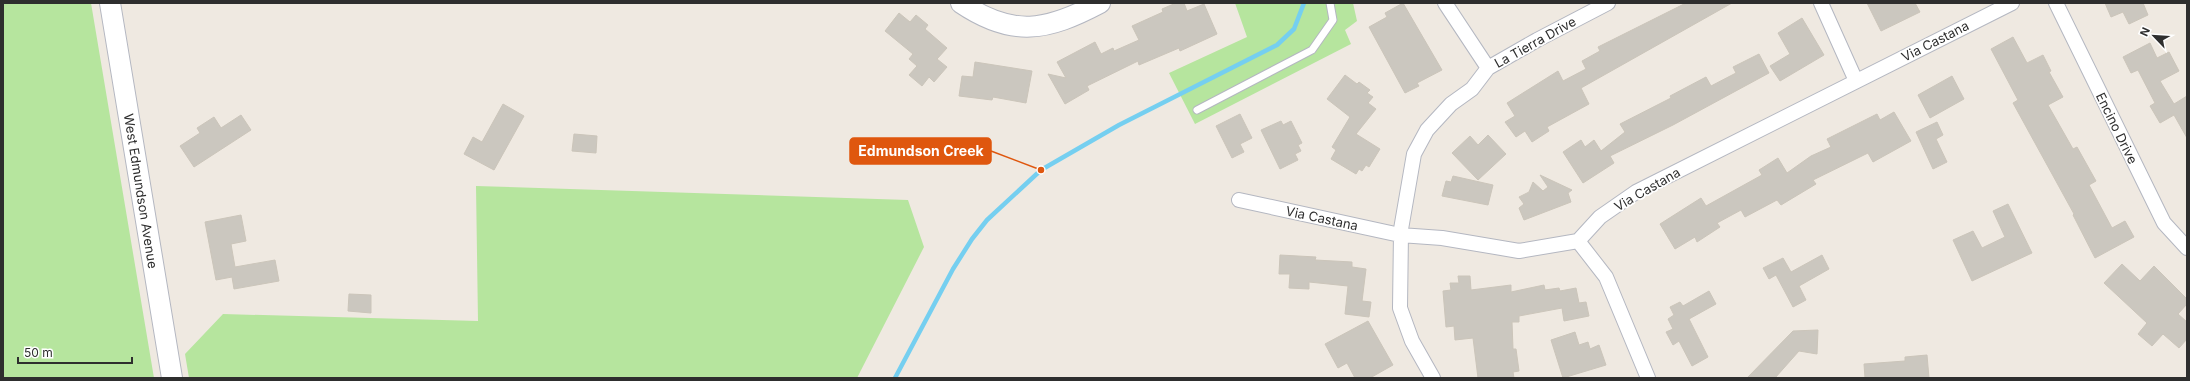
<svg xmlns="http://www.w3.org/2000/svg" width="2190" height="381" viewBox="0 0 2190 381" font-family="Inter,sans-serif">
<rect width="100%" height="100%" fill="#efe9e1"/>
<path fill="#b6e59e" d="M 3,3 L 91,3 L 154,378 L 3,378 Z
M 1235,3 L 1353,3 L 1357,21 L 1345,30 L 1351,44 L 1195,124 L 1169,73 L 1247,37 Z
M 476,186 L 908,200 L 924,247 L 857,378 L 189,378 L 185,354 L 223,314 L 478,321 Z"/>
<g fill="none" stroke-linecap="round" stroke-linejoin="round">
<path stroke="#75cff0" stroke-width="4.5" d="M 895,378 L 953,269 L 972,239 L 987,220 L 1041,170 L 1119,125 L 1277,45 L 1294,29 L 1304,3"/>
</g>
<path fill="#cbc7bf" stroke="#cbc5ba" d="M 1176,3 L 1184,3 L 1187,11 L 1204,4 L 1217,34 L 1180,51 L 1179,48 L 1139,65 L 1138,61 L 1087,86 L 1089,90 L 1065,104 L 1048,74 L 1066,78 L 1057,62 L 1095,42 L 1101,54 L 1113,48 L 1114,51 L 1139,40 L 1132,26 L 1163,12 L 1162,9 Z
M 1403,3 L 1442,70 L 1417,83 L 1419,86 L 1405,93 L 1369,27 L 1387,17 L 1385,13 Z
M 1686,3 L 1732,3 L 1581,88 L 1589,104 L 1547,127 L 1549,131 L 1532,142 L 1525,131 L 1516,137 L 1505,122 L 1515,116 L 1507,103 L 1558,71 L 1563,81 L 1586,69 L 1582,61 L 1600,51 L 1598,47 Z
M 1867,3 L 1915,3 L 1920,12 L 1881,31 Z
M 2105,3 L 2143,3 L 2148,15 L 2129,24 L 2123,12 L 2111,17 Z
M 899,13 L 910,22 L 916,15 L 928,25 L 925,29 L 947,48 L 937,59 L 947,67 L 934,82 L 929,77 L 922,86 L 909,75 L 917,66 L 909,59 L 913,54 L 885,31 Z
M 1802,18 L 1824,55 L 1780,81 L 1770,66 L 1790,54 L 1778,33 Z
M 2013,37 L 2027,63 L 2043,55 L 2051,71 L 2049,72 L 2063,97 L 2048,105 L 2073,149 L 2077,147 L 2096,181 L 2089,185 L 2112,228 L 2125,221 L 2134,237 L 2095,258 L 2073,215 L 2074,214 L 2013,103 L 2018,100 L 1991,49 Z
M 2150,43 L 2157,58 L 2169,52 L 2179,71 L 2160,81 L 2174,104 L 2187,96 L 2187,138 L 2174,115 L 2160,123 L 2150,106 L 2155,103 L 2138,70 L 2131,73 L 2123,57 Z
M 1759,54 L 1769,73 L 1673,125 L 1610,156 L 1614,163 L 1583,183 L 1563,152 L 1581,140 L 1585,147 L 1594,140 L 1601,151 L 1625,132 L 1620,124 L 1671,98 L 1670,96 L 1706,77 L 1711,86 L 1736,73 L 1733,67 Z
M 975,62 L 1032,71 L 1026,103 L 993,97 L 992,100 L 959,96 L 962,76 L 973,77 Z
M 1345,75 L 1357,84 L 1359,82 L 1370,90 L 1367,93 L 1373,97 L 1368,103 L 1376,109 L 1356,134 L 1380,149 L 1369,167 L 1366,165 L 1362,171 L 1359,169 L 1356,174 L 1331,159 L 1336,150 L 1332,147 L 1350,117 L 1327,99 Z
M 1952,76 L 1964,99 L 1930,118 L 1918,95 Z
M 503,104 L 524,116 L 494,170 L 464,154 L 473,137 L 482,142 Z
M 1894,112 L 1911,141 L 1873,162 L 1868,153 L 1813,180 L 1816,184 L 1781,205 L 1777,200 L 1745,217 L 1741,210 L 1717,223 L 1720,227 L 1697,242 L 1695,237 L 1675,249 L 1660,224 L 1701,198 L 1706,206 L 1762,175 L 1759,170 L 1778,158 L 1787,173 L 1811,156 L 1831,147 L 1827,139 L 1877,114 L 1880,120 Z
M 1240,114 L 1252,138 L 1240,144 L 1244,152 L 1232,158 L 1216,126 Z
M 241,115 L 251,130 L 194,167 L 180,146 L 200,133 L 197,128 L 214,117 L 221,128 Z
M 1281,121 L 1283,125 L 1291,121 L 1302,143 L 1298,145 L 1301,151 L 1295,154 L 1298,160 L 1280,169 L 1261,130 Z
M 1937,122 L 1943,135 L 1936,139 L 1947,162 L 1933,169 L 1916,132 Z
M 574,134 L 597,136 L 596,153 L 572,151 Z
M 1488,135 L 1506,154 L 1478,180 L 1452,153 L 1470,136 L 1478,145 Z
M 1540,175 L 1572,190 L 1568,193 L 1571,202 L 1524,220 L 1519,208 L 1524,204 L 1519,197 L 1529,192 L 1533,182 L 1543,191 L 1548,187 Z
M 1453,176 L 1493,185 L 1488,205 L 1442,196 L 1446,181 L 1451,182 Z
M 2008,204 L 2032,253 L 1972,281 L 1953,240 L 1973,231 L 1982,248 L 2005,237 L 1993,211 Z
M 241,215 L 246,241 L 231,244 L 235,267 L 275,260 L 279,281 L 234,289 L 232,277 L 216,280 L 205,222 Z
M 1280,255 L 1316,257 L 1315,260 L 1352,262 L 1352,267 L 1366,269 L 1362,301 L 1371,302 L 1369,317 L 1345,314 L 1348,286 L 1309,282 L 1309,289 L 1289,288 L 1290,274 L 1279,274 Z
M 1822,255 L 1829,269 L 1799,286 L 1806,300 L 1793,307 L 1776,275 L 1769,279 L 1763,268 L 1783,258 L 1791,272 Z
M 2122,264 L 2140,281 L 2154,266 L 2187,299 L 2187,304 L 2178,314 L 2187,322 L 2187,339 L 2179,348 L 2163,334 L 2152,346 L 2138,334 L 2147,323 L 2104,283 Z
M 1458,276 L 1470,276 L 1471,290 L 1511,285 L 1511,292 L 1544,285 L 1545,290 L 1559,288 L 1560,291 L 1576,288 L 1579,303 L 1586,302 L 1589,316 L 1564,321 L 1562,308 L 1519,316 L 1519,322 L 1512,322 L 1513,349 L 1516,349 L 1519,371 L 1513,372 L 1514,378 L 1478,378 L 1473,338 L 1455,340 L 1454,326 L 1446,327 L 1443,291 L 1451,290 L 1450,283 L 1459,283 Z
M 1709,291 L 1716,304 L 1689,319 L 1708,357 L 1692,366 L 1679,341 L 1673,345 L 1666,332 L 1673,329 L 1668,319 L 1674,315 L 1670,307 L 1680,302 L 1683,306 Z
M 349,294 L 371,295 L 371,313 L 348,311 Z
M 1368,321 L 1393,365 L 1370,378 L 1355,378 L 1347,363 L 1338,368 L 1325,344 Z
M 1818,330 L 1817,354 L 1799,351 L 1775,378 L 1747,378 L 1793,331 Z
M 1575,332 L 1579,345 L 1588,342 L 1590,349 L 1599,345 L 1606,365 L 1563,378 L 1551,340 Z
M 1927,355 L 1929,378 L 1865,378 L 1864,364 L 1905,361 L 1905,357 Z"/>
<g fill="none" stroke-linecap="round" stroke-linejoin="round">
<defs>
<path id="lane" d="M 1197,110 L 1312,50 L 1333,20 L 1330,3"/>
<path id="street" d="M 1445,3 L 1488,68
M 1821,3 L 1856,81
M 2056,3 L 2164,223 L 2187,248
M 1239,200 L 1400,235 L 1442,238 L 1519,251 L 1578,241 L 1600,217 L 1636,192 L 2012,3
M 1401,233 L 1400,308 L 1412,341 L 1433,378
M 1400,235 L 1414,154 L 1427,130 L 1451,104 L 1472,89 L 1488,68 L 1537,40 L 1608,3
M 1578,241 L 1606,277 L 1648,378"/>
<path id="secondary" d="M 110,3 L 172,378
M 961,3 C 1013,38 1047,31 1100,3"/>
</defs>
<use href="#lane" stroke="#b4b7c1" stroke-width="9"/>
<use href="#street" stroke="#b4b7c1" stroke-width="16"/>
<use href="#secondary" stroke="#b4b7c1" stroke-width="22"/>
<use href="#lane" stroke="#fff" stroke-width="7"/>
<use href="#street" stroke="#fff" stroke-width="14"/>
<use href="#secondary" stroke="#fff" stroke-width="20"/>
</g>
<g text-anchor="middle" stroke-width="3.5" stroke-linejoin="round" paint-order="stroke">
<g font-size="13" fill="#2e2e2e" stroke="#fff">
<text transform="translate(1935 41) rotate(-27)" y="5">Via Castana</text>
<text transform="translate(1535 42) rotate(-29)" y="5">La Tierra Drive</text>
<text transform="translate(2117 128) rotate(64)" y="5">Encino Drive</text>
<text transform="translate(1647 189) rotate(-30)" y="5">Via Castana</text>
<text transform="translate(141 191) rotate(81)" y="5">West Edmundson Avenue</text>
<text transform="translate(1322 218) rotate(12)" y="5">Via Castana</text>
</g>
</g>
<path fill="none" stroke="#df570e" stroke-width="1.5" d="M1041 170L991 151"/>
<circle fill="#df570e" stroke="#fff" stroke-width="1.5" cx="1041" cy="170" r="4"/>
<rect fill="#df570e" stroke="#df570e" stroke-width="1.5" x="850" y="138" width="141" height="26" rx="4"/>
<g font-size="14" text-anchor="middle" font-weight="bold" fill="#fff">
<text x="921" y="156">Edmundson Creek</text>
</g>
<rect width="2190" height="381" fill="none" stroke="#2e2e2e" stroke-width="8"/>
<g transform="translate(2154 36) rotate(295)" stroke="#ffffff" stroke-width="3" paint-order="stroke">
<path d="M0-3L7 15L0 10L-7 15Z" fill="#2e2e2e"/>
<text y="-6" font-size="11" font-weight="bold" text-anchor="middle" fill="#2e2e2e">N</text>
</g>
<path d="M18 357v6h114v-6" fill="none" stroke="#2e2e2e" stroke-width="2"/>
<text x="24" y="357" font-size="12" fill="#2e2e2e" stroke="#ffffff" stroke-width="3" paint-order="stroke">50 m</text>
</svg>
